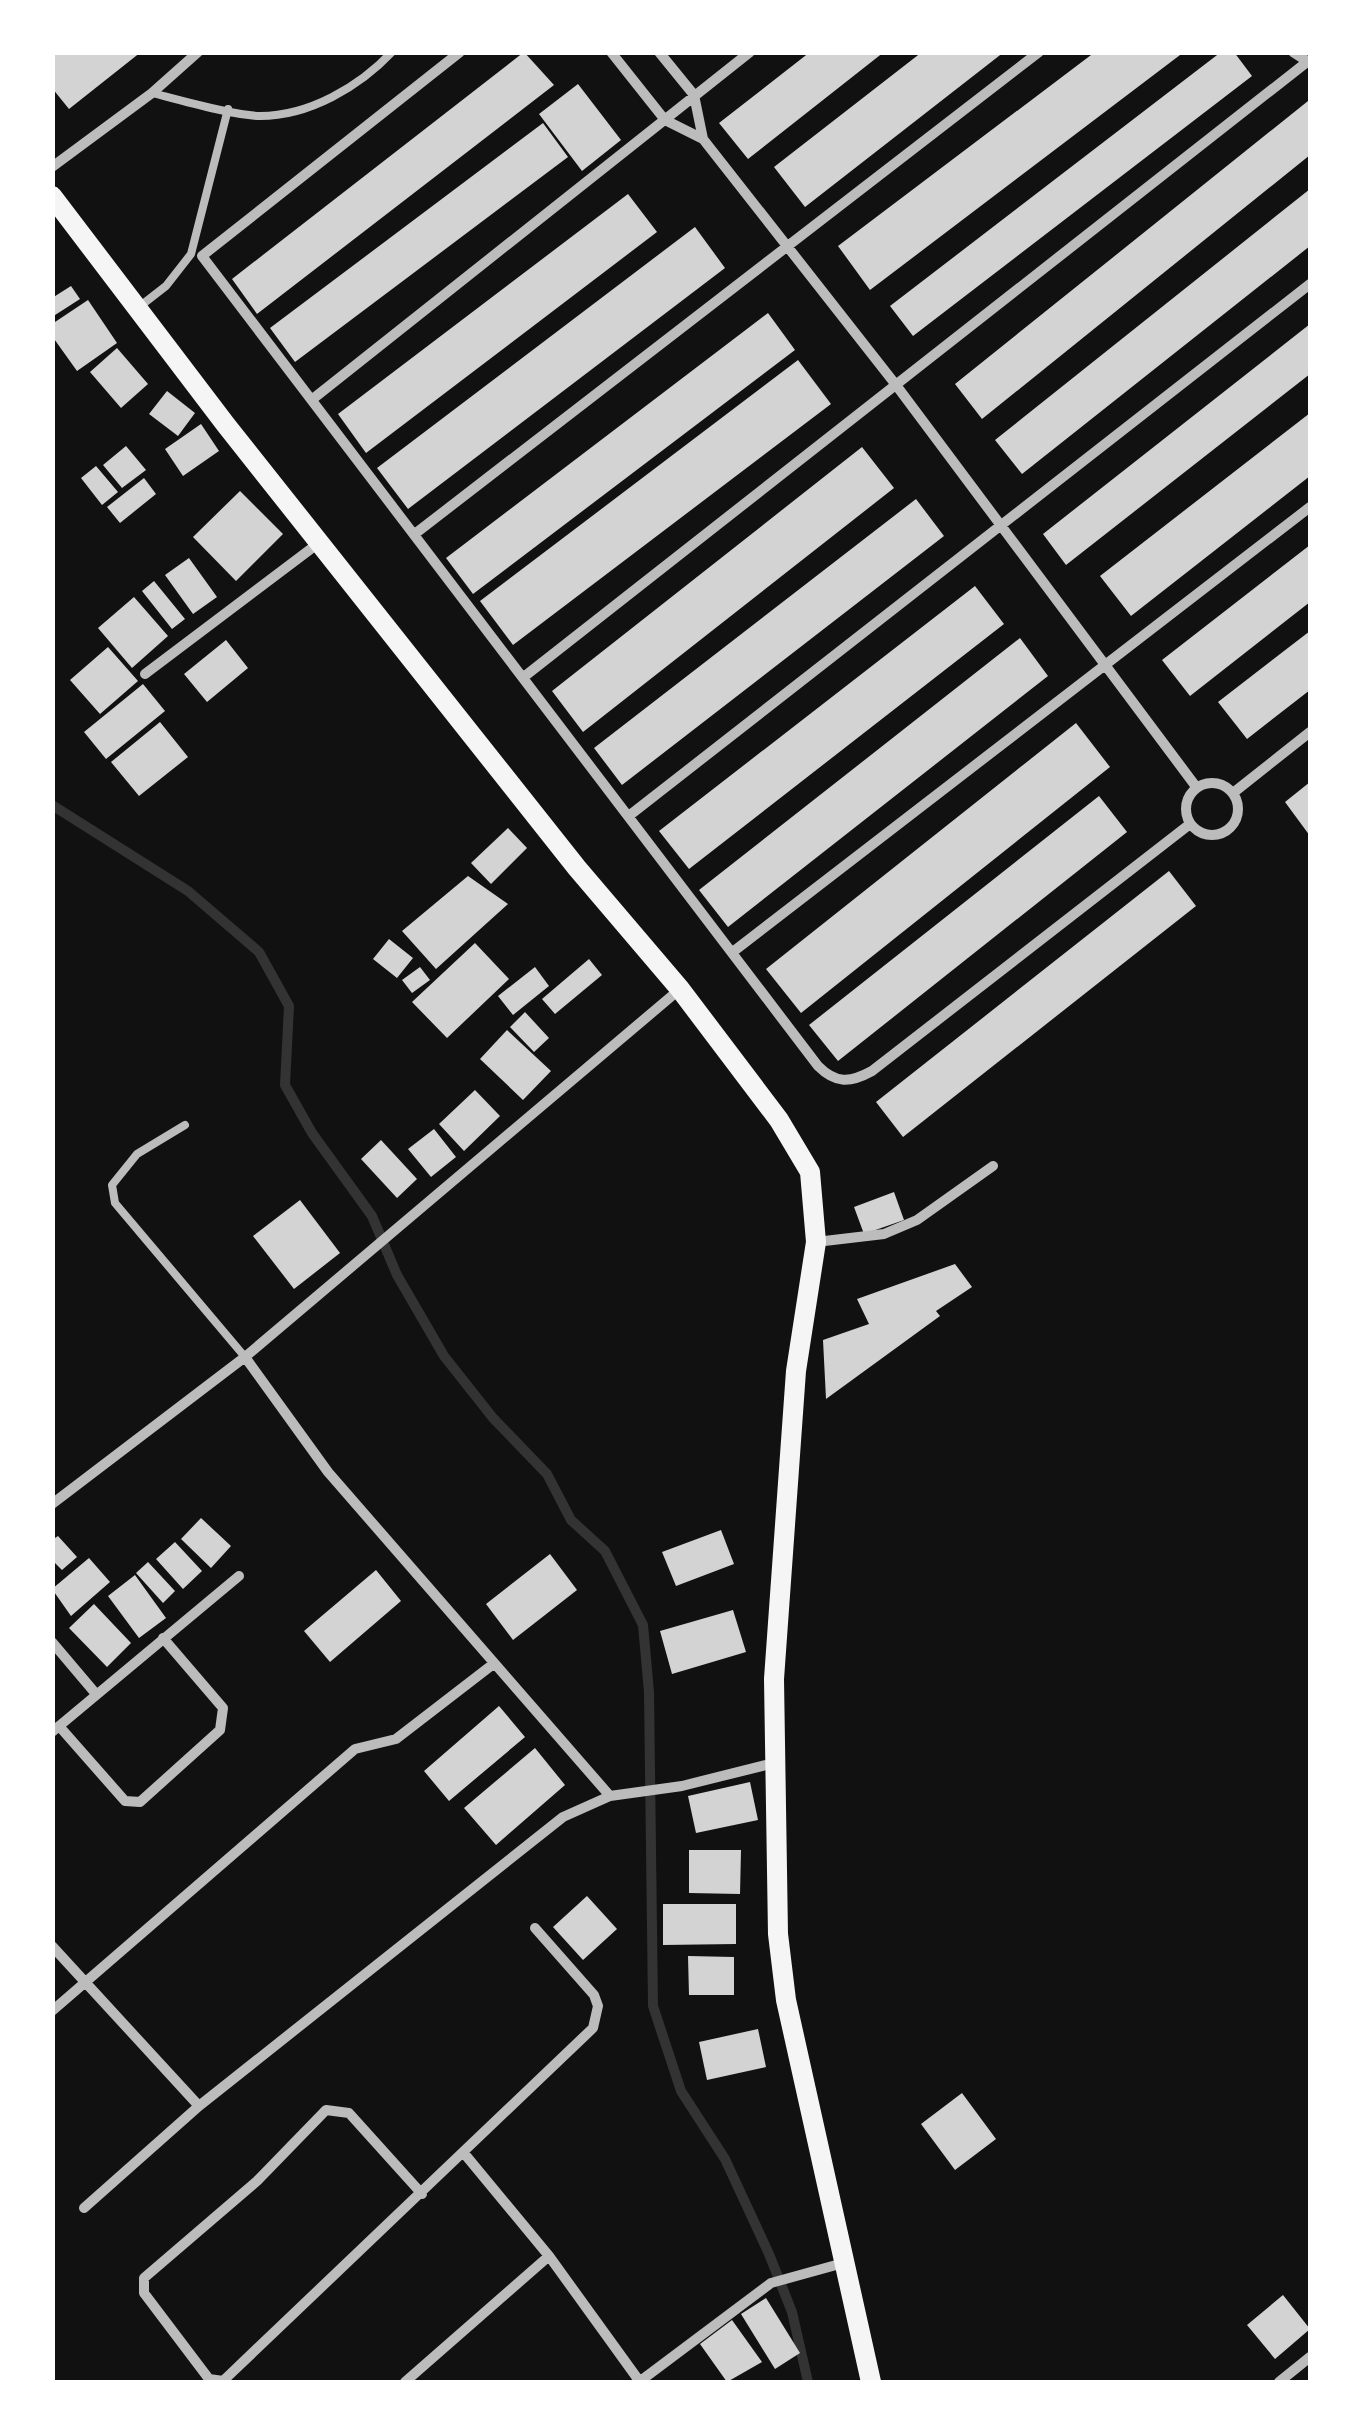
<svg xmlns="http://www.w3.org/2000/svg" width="1363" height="2435" viewBox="0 0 1363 2435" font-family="Merriweather,serif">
<rect width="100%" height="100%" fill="#111"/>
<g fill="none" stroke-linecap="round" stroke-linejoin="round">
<path stroke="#333" stroke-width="10" d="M 52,805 L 188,891 L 259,952 L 289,1006 L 285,1085 L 312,1133 L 372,1216 L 397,1275 L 444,1356 L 493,1418 L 547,1474 L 571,1520 L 605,1551 L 643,1625 L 649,1692 L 653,2006 L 681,2091 L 725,2159 L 769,2254 L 792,2312 L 808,2382"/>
</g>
<path fill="#d3d3d3" d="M 52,52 L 141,52 L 69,109 L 52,88 Z
M 524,52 L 554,85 L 257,314 L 232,279 Z
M 810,52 L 884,52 L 748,159 L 719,123 Z
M 922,52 L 1004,52 L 805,207 L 774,167 Z
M 1095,52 L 1184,52 L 870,290 L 838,246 Z
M 1221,52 L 1234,52 L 1252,76 L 913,336 L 890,306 Z
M 578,84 L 621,140 L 582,171 L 539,114 Z
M 1308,101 L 1310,155 L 982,419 L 955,384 Z
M 543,123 L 568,157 L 295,362 L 270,328 Z
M 1310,189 L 1310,246 L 1022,474 L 995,440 Z
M 628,194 L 657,232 L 366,453 L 338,414 Z
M 695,227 L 725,268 L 408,509 L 377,468 Z
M 71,286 L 80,299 L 52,317 L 52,298 Z
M 88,300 L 117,343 L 77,371 L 52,336 L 52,324 Z
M 768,313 L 795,350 L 473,594 L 446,558 Z
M 1310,324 L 1310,374 L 1066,565 L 1043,534 Z
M 117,348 L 148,384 L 121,408 L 90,372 Z
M 798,360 L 831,404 L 513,645 L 480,601 Z
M 167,391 L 195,413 L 178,436 L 149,414 Z
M 1310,413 L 1310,476 L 1131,616 L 1100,576 Z
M 201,424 L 219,451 L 183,476 L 165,449 Z
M 126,446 L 146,470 L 122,488 L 103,465 Z
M 862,447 L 894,488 L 583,732 L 552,691 Z
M 96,466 L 118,492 L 102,505 L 81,478 Z
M 144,478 L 156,494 L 120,523 L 107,507 Z
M 240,491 L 283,534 L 236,581 L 193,537 Z
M 916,499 L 944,536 L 622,785 L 594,748 Z
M 1310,545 L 1310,602 L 1190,696 L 1162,660 Z
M 189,558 L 217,597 L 193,614 L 165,575 Z
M 154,581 L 185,619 L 172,629 L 142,591 Z
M 975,586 L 1004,624 L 689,869 L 659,831 Z
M 134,597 L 168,636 L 132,668 L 98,628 Z
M 1310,631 L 1310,690 L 1247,739 L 1218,702 Z
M 1020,638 L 1048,676 L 728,927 L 699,890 Z
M 226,640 L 248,668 L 207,702 L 184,674 Z
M 108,647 L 138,681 L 100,714 L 70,680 Z
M 143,684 L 165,711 L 106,759 L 84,732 Z
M 160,722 L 188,757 L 139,796 L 111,762 Z
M 1076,723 L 1110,767 L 801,1013 L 766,969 Z
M 1310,782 L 1310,836 L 1285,802 Z
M 1099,796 L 1127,832 L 838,1061 L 809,1025 Z
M 508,828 L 527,848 L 491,884 L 471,863 Z
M 1169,871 L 1196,906 L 903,1137 L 876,1102 Z
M 468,876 L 508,904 L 436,969 L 402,931 Z
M 389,939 L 413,958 L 397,978 L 373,959 Z
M 475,943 L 509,979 L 447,1038 L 412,1002 Z
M 589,959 L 602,975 L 555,1014 L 542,999 Z
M 420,967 L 430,980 L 412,993 L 402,980 Z
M 535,967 L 549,986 L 513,1015 L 498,996 Z
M 525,1012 L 549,1038 L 534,1052 L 510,1027 Z
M 507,1030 L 551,1071 L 523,1100 L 480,1059 Z
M 475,1090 L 500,1116 L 464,1151 L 439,1124 Z
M 434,1129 L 456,1157 L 431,1177 L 408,1149 Z
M 381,1140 L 417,1179 L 397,1198 L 361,1159 Z
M 894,1192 L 904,1220 L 864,1234 L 854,1207 Z
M 300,1200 L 340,1253 L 294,1289 L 253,1236 Z
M 955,1264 L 972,1287 L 936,1311 L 940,1316 L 826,1399 L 823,1340 L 869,1324 L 857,1299 Z
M 201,1518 L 231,1546 L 211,1568 L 181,1539 Z
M 721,1530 L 734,1564 L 676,1586 L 662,1552 Z
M 58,1536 L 77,1557 L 62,1570 L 52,1560 L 52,1540 Z
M 175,1542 L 202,1571 L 183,1589 L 156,1559 Z
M 550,1554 L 577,1590 L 513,1640 L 486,1604 Z
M 89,1558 L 110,1582 L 71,1616 L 52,1589 Z
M 148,1562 L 175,1591 L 163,1603 L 136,1573 Z
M 376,1570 L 401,1601 L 330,1662 L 304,1631 Z
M 135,1575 L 166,1618 L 139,1638 L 108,1596 Z
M 94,1604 L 131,1643 L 107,1667 L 69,1628 Z
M 733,1610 L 746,1652 L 672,1674 L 660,1631 Z
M 499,1706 L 525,1737 L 449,1801 L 424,1771 Z
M 535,1748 L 565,1785 L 496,1845 L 464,1808 Z
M 750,1782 L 758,1820 L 696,1833 L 688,1796 Z
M 689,1850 L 741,1850 L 740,1894 L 689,1893 Z
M 587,1896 L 617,1929 L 583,1960 L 553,1927 Z
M 663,1904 L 736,1904 L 736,1944 L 663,1945 Z
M 688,1956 L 734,1957 L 734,1995 L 689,1995 Z
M 758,2029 L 766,2067 L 707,2080 L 699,2042 Z
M 962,2093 L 996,2139 L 955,2170 L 921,2124 Z
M 1283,2295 L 1310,2329 L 1275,2359 L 1247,2325 Z
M 766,2298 L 800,2353 L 775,2369 L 741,2314 Z
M 732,2320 L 762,2362 L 727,2382 L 700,2344 Z"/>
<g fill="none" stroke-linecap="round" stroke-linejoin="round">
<path stroke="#bcbcbc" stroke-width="8" d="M 152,93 C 179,100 235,116 260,116 C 309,116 359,87 392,52
M 139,307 L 166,286 L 191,254 L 228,109
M 185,1125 L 137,1154 L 112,1185 L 115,1203 L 245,1357"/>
<path stroke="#bcbcbc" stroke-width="10" d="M 460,52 L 202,256 L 818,1066 C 836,1084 850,1083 872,1071 L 1190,824
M 611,52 L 665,120 L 703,139 L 896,385 L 1197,788
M 659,52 L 694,95 L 703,139
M 1293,52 L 1310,63
M 52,167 L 152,93 L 198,52
M 314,398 L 750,52
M 416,533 L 1039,52
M 145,674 L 320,542
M 525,676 L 1307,62
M1186 809a26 26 0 1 1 52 0a26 26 0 1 1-52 0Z
M 1233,793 L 1310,732
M 630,815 L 1310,284
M 734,951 L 1310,507
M 816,1242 L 884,1234 L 917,1220 L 993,1166
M 245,1357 L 328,1472 L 610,1796
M 52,1504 L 245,1357 L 680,989
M 52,1642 L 96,1694
M 59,1726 L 125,1801 L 140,1802 L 220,1730 L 223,1708 L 163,1638
M 52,1732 L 239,1576
M 52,1946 L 199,2106 L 84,2208
M 52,2011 L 355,1749 L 396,1739 L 492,1665
M 199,2106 L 563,1817 L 610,1796 L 682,1786 L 774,1763
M 463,2152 L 549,2256 L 640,2382
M 422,2194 L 349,2113 L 326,2110 L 257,2181 L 144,2278 L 144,2293 L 209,2379 L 223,2381 L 593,2028 L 598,2006 L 594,1995 L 535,1928
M 405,2382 L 549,2256
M 639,2382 L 771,2283 L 847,2262
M 1279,2382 L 1310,2357"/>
<path stroke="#f5f5f5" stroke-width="20" d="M 52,196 L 226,425 L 577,868 L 680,989 L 779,1120 L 810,1172 L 816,1242 L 796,1371 L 774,1679 L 778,1934 L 786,2000 L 871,2382"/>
</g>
<rect width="1363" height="2435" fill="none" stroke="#ffffff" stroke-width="110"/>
</svg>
